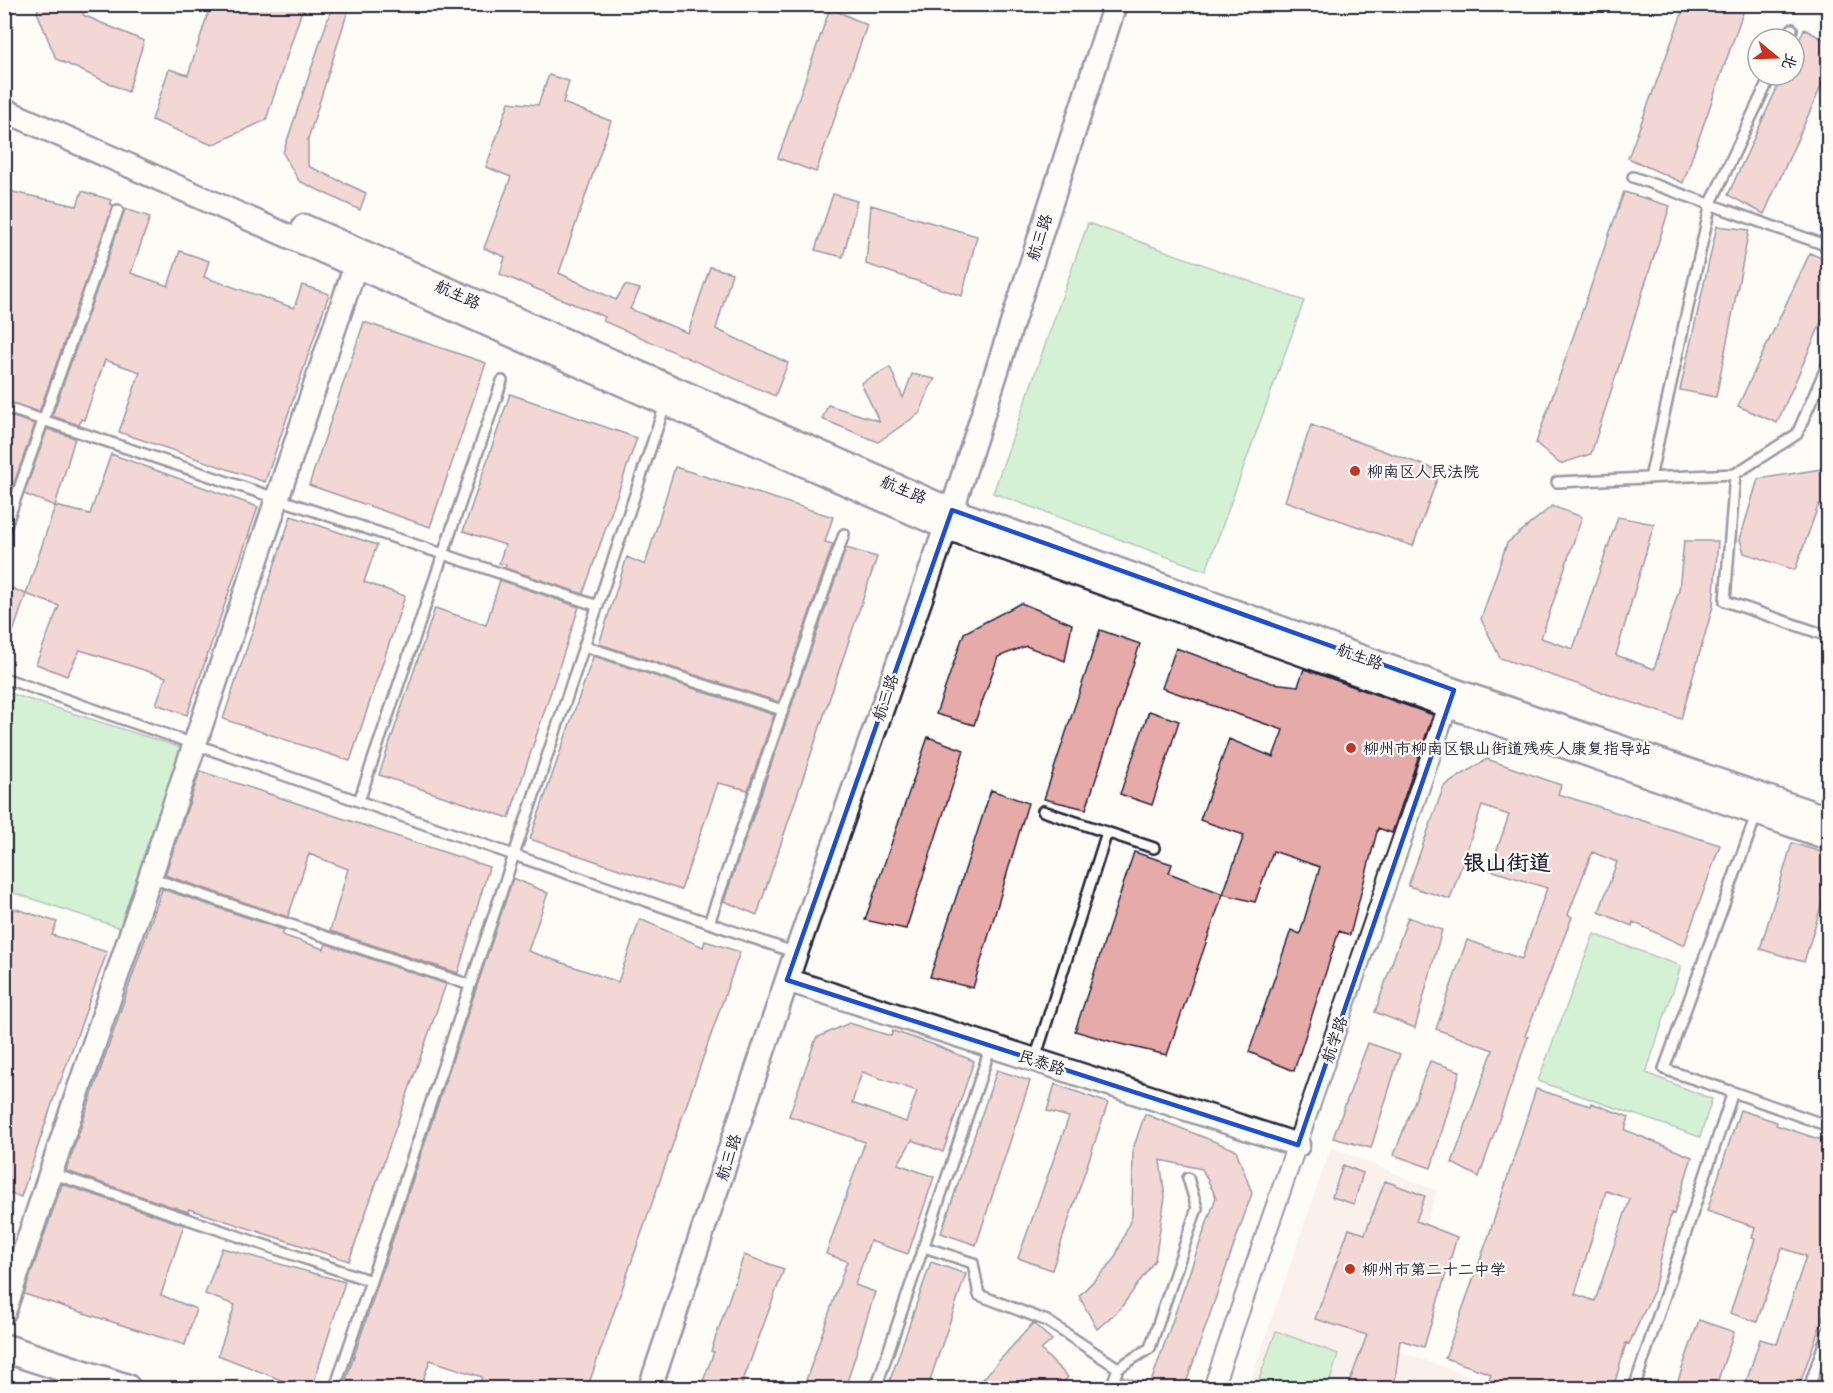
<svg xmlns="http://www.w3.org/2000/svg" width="1833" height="1393" viewBox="0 0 1833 1393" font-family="'Patrick Hand','LXGW WenKai TC',sans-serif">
<rect width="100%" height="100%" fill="#fdfcf7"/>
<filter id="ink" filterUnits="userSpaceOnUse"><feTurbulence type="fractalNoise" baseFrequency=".0167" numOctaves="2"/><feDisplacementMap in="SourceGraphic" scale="12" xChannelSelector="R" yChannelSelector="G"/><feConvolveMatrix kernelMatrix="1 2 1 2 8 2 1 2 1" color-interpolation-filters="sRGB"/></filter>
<g filter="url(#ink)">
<path fill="#f6e4e0" d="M 1331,1147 L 1437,1191 L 1384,1346 L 1503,1388 L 1248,1388 Z"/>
<path fill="#a5e4ac" stroke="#648374" stroke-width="1.5" d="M 1088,223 L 1304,301 L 1206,571 L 993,493 Z
M 9,693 L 185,749 L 124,929 L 5,890 L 4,707 Z
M 1594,934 L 1681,966 L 1646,1073 L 1712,1099 L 1700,1137 L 1538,1081 Z
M 1276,1331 L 1338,1354 L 1328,1388 L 1256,1388 Z"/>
<path fill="#e6aba9" stroke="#22223b" stroke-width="1.5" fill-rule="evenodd" d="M 40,4 L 86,4 L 83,15 L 144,41 L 128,92 L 56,59 L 37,12 Z
M 211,4 L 304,4 L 266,120 L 212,145 L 152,120 L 169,69 L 188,75 Z
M 333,4 L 350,4 L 308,139 L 308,166 L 366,193 L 360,210 L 299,181 L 283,153 Z
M 1699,4 L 1746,4 L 1683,183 L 1628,158 L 1683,11 Z
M 830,8 L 867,25 L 816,172 L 778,158 Z
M 1804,29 L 1828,42 L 1828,71 L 1764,214 L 1728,195 L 1783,75 L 1794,75 L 1794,52 Z
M 549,75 L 569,81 L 563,103 L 611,121 L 559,273 L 616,300 L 625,285 L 640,289 L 630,309 L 688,333 L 710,267 L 732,273 L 716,329 L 788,363 L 775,396 L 603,321 L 605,317 L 500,274 L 505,257 L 484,248 L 511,177 L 486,167 L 509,102 L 538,105 Z
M 4,190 L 77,206 L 82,191 L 111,200 L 110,204 L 114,205 L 39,412 L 4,400 Z
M 1624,192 L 1670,206 L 1591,454 L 1560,464 L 1536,443 Z
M 833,194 L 857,201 L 843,257 L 815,250 Z
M 871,205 L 977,236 L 962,296 L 866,264 Z
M 125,209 L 150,217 L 131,273 L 168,286 L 180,251 L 209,261 L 204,277 L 294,308 L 302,285 L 329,294 L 265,482 L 119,432 L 140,372 L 105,360 L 84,420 L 81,419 L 79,425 L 52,416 Z
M 1717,226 L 1749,230 L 1716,397 L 1680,390 Z
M 1810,253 L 1828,261 L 1828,307 L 1777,423 L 1738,406 Z
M 364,322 L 486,363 L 430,527 L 309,485 Z
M 890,367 L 903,398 L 912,374 L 935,379 L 929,389 L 920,413 L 878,442 L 822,419 L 828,405 L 879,421 L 861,383 Z
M 510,394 L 637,438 L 583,594 L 505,568 L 506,565 L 499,563 L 505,545 L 463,531 Z
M 4,414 L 35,424 L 12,489 L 4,486 Z
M 1311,425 L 1440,471 L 1413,546 L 1285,501 Z
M 47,429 L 75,438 L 55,506 L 24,494 Z
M 111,454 L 258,507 L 187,715 L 156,704 L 166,677 L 80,650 L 67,676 L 36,664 L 59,606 L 26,594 L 55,506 L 90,514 Z
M 675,467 L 833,517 L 825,542 L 833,544 L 779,702 L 599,644 L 627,557 L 645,565 Z
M 1828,468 L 1828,508 L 1819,504 L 1795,570 L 1744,553 L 1740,539 L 1758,479 Z
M 1552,506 L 1582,517 L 1541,638 L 1573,649 L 1618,517 L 1654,524 L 1616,655 L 1654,669 L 1679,590 L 1684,541 L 1718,541 L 1713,606 L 1681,719 L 1500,658 L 1481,619 L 1507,543 Z
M 291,516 L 377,545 L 364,582 L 405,596 L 350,761 L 223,719 Z
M 846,548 L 877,557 L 757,915 L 724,901 Z
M 500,580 L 579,607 L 509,818 L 379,775 L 435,608 L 486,625 Z
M 4,585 L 26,594 L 7,650 L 4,650 Z
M 1021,603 L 1072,624 L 1065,661 L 1026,646 L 998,657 L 974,725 L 936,714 L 964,633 Z
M 1100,630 L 1140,644 L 1086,809 L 1044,799 Z
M 1176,648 L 1272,683 L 1298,686 L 1304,669 L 1433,715 L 1392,833 L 1378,828 L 1350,935 L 1339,931 L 1294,1071 L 1249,1052 L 1291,930 L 1300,934 L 1320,867 L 1273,851 L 1255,902 L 1223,894 L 1244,835 L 1200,820 L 1229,739 L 1273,757 L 1283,730 L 1162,688 Z
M 594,656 L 774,715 L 748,790 L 718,783 L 681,890 L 530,839 L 593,657 Z
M 1149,711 L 1179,721 L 1152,805 L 1120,794 Z
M 928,737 L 964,750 L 906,929 L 865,920 Z
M 1487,759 L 1561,785 L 1558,794 L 1720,845 L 1684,946 L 1633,922 L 1632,926 L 1599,912 L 1617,862 L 1592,852 L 1568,915 L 1572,917 L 1525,1036 L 1528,1037 L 1479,1177 L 1452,1163 L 1493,1050 L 1436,1029 L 1467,940 L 1522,959 L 1547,888 L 1490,870 L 1509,815 L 1482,806 L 1450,899 L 1408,886 L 1444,786 Z
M 200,771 L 489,867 L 458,973 L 330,931 L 348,869 L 309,854 L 288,917 L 165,875 Z
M 991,790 L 1028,803 L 973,988 L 930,977 Z
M 1792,843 L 1828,854 L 1828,884 L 1804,962 L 1760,949 Z
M 1134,852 L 1172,864 L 1169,873 L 1223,894 L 1167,1055 L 1116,1043 L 1075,1031 Z
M 513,878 L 548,893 L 528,951 L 618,982 L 640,919 L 703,947 L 705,941 L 740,952 L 587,1389 L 478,1389 L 482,1377 L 430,1360 L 420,1389 L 343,1389 Z
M 162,889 L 284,930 L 282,935 L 324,949 L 326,944 L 446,984 L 349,1261 L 189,1209 L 188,1212 L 66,1171 Z
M 4,905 L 57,922 L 52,935 L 107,952 L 60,1083 L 59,1083 L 21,1197 L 4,1191 Z
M 1408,917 L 1442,930 L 1415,1028 L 1375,1012 Z
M 849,1023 L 891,1036 L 893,1031 L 932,1044 L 974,1061 L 943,1152 L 912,1140 L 898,1164 L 934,1177 L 908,1254 L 870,1241 L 855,1285 L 875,1292 L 845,1389 L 803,1389 L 847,1261 L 826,1254 L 865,1142 L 789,1116 L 816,1038 ZM 862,1072 L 917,1091 L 906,1122 L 852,1103 Z
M 1368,1043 L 1400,1054 L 1371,1148 L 1333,1138 Z
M 1430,1061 L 1460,1071 L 1431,1168 L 1394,1155 Z
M 997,1070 L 1030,1081 L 976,1245 L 941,1233 Z
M 1055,1084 L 1108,1103 L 1052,1270 L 1018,1258 L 1069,1117 L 1047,1111 Z
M 1536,1089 L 1590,1106 L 1591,1103 L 1629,1117 L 1625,1130 L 1692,1157 L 1674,1214 L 1671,1213 L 1654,1290 L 1629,1344 L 1626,1343 L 1613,1389 L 1486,1389 L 1491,1374 L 1445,1358 L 1489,1235 ZM 1606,1191 L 1630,1199 L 1595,1301 L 1575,1294 Z
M 1740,1110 L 1777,1122 L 1776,1125 L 1828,1142 L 1828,1303 L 1798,1389 L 1744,1389 L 1760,1339 L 1777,1344 L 1806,1256 L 1782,1248 L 1757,1322 L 1730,1313 L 1755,1239 L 1752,1238 L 1755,1227 L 1707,1211 Z
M 1145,1114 L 1236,1150 L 1252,1193 L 1184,1389 L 1118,1389 L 1122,1376 L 1150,1385 L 1216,1197 L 1202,1169 L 1160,1160 L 1165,1197 L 1155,1260 L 1120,1309 L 1097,1329 L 1079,1296 L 1114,1260 L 1132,1216 L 1133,1149 Z
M 1343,1165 L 1363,1173 L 1354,1204 L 1332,1197 Z
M 1385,1181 L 1425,1196 L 1416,1221 L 1457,1237 L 1424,1347 L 1400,1340 L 1394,1389 L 1347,1389 L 1367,1335 L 1315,1319 L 1349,1229 L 1365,1234 Z
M 62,1184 L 184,1225 L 161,1295 L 196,1309 L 185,1345 L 24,1294 Z
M 222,1248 L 345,1282 L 312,1389 L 304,1389 L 218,1355 L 235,1305 L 205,1294 Z
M 744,1255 L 784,1269 L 740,1389 L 700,1389 L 714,1352 L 711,1351 Z
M 931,1262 L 966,1274 L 927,1389 L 887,1389 Z
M 1699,1320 L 1734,1332 L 1715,1389 L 1675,1389 Z
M 1033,1323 L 1052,1340 L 1041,1350 L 1068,1377 L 1058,1389 L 1031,1389 L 1023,1379 L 1016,1389 L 974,1389 Z"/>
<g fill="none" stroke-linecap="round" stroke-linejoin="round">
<defs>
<path id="service" d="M 1787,39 L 1792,29
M 1633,177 L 1828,246
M 4,407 L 598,606
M 1735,474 L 1725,601 L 1828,636
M 1650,478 L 1711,203 L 1771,75
M 1557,482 L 1735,474 L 1797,434 L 1828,363
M 4,531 L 118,210
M 584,646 L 782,710
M 4,678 L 796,953
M 359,801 L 502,381
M 1043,811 L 1154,848
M 151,878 L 470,985
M 709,923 L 844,534
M 1035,1059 L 1107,832
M 1733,1092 L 1828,1126
M 51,1173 L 371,1281
M 924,1247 L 973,1263 L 979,1295 L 1047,1321 L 1118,1368
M 335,1388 L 665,405
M 876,1388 L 991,1046
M 1111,1388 L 1118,1368 L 1150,1348 L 1197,1208 L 1188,1178
M 1634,1388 L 1733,1092 L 1664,1069 L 1757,813
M 1809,1388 L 1828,1331"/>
<path id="minor" d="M 1213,1388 L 1452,694"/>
<path id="tertiary" d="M 4,110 L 944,527 L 1448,706 L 1828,838
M 304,226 L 952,510 L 1454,690 L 1828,818
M 787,980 L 1298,1145
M 4,1312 L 360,252
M 650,1388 L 796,953 L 952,510 L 1115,4"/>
<path id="secondary" d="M 4,1348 L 126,1388"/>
</defs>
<use href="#service" stroke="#22223b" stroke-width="14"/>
<use href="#minor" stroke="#22223b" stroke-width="22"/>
<use href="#tertiary" stroke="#22223b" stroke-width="27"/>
<use href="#secondary" stroke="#22223b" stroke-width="32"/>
<use href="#service" stroke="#fdfcf7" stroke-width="9"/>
<use href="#minor" stroke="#fdfcf7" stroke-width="18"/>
<use href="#tertiary" stroke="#fdfcf7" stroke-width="22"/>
<use href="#secondary" stroke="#fdfcf7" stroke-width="27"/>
</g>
</g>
<path d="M0 0H1833V1393H0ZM 952,510 L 1454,690 L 1298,1145 L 787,980 Z" fill="#fdfcf7" fill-opacity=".55" fill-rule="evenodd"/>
<path fill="none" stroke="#1d4ed8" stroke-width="4.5" stroke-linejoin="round" d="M 952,510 L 1454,690 L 1298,1145 L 787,980 Z"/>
<g fill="#c8321e" stroke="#fdfcf7" stroke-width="2">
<circle cx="1355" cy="471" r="6"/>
<circle cx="1351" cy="748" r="6"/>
<circle cx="1350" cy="1269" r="6"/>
</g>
<g text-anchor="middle" stroke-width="4.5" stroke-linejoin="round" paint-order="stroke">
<g font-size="16" fill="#22223b" stroke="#fdfcf7">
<text transform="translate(1039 237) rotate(-72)" y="6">航三路</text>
<text transform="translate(458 294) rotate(24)" y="6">航生路</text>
<text transform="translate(904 489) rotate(23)" y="6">航生路</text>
<text transform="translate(1360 656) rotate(20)" y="6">航生路</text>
<text transform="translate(885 697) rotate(-71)" y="6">航三路</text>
<text transform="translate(1334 1039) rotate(-71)" y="6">航学路</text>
<text transform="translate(1042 1062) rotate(18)" y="6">民泰路</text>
<text transform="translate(728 1157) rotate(-72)" y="6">航三路</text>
</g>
<g font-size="16" fill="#22223b" stroke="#fdfcf7" text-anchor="start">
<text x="1367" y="477">柳南区人民法院</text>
<text x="1363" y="754">柳州市柳南区银山街道残疾人康复指导站</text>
<text x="1362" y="1275">柳州市第二十二中学</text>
</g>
<g font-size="22" font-weight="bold" fill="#22223b" stroke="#fdfcf7">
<text x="1507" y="870">银山街道</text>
</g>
</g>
<rect width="1833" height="1393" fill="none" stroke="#fdfcf7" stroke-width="24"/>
<rect x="12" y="12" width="1809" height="1369" fill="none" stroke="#22223b" stroke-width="2" filter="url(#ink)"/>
<g transform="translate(1776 57) rotate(109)"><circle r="28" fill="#fdfcf7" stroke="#a5a5ac" stroke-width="1.5"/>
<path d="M0-4.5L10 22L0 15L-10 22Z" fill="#c8321e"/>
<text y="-9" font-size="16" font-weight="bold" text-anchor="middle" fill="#22223b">北</text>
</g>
</svg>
